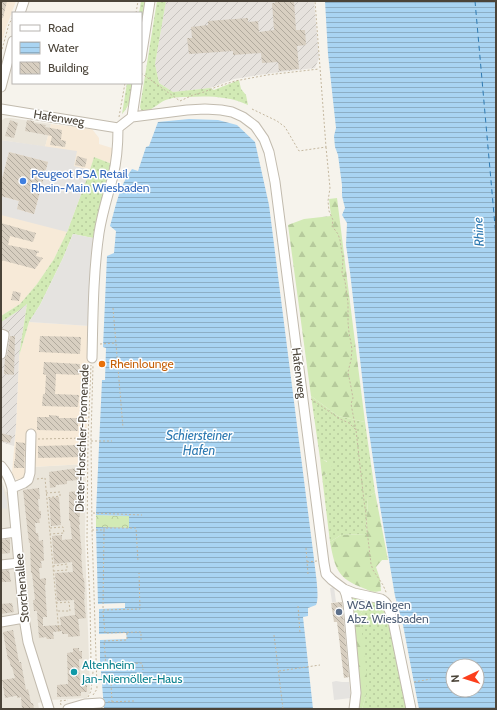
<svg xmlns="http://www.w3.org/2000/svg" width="497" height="710" viewBox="0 0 497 710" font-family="Cabin,sans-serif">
<defs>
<pattern id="industrial-furrows" width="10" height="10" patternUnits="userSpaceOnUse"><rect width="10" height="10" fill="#e6e2dd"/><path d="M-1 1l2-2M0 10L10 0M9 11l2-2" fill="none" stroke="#c7c3be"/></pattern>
<pattern id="grass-dots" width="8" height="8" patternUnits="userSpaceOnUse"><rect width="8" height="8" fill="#d2eab5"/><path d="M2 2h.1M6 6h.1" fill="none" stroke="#b6ca9c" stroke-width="1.8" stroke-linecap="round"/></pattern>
<pattern id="forest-firs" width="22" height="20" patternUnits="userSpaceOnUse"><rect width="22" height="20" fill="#d2eab5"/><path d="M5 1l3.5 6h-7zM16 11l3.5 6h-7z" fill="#b6ca9c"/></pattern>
<pattern id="park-crowns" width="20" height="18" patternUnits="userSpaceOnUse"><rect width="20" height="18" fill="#d2eab5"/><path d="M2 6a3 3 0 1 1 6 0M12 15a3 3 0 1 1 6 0" fill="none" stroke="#b6ca9c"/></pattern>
<pattern id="water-rules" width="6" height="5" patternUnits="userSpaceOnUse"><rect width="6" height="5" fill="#a9d4f2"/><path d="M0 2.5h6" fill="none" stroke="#8caec5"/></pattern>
<pattern id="building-back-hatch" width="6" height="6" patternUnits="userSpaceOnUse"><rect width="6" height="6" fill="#d8cfc1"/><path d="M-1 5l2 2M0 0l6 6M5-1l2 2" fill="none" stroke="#b1aa9e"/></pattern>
</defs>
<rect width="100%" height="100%" fill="#f6f3ec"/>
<path fill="#eae5da" d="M 5,118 L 11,118 L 51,124 L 45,147 L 1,140 L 1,121 Z
M 86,464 L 85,541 L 90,691 L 87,698 L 50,700 L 38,703 L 39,709 L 1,709 L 1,479 L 6,492 L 24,484 L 32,467 Z"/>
<path fill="#f7ead8" d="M 1,1 L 16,1 L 13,9 L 6,28 L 1,46 Z
M 51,124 L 92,129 L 99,138 L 99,144 L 112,148 L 114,151 L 112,164 L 94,157 L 90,170 L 67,232 L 54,259 L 37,284 L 20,304 L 1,316 L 1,140 L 45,147 Z
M 29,322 L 90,326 L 86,464 L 32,467 L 23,479 L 17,480 L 15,478 L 12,473 L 16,426 L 19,356 Z"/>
<path fill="url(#industrial-furrows)" d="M 166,1 L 314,1 L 319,58 L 315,68 L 272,73 L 234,79 L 210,88 L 173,92 L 159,83 L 155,64 Z
M 27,303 L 19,356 L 16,426 L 14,446 L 1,442 L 1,322 L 18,311 Z"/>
<path fill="url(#grass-dots)" d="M 141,1 L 146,1 L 141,32 L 141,13 L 139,13 Z
M 157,1 L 166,1 L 155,64 L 159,83 L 173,92 L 210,88 L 214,90 L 239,80 L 241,89 L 246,95 L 248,105 C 229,96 208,96 187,97 C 181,97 175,97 169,99 C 158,101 153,113 141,110 L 140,107 Z
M 127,83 L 133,83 C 131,95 131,105 122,114 Z
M 94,157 L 112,164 L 93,238 L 73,234 L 63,258 L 40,305 L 29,322 L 19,356 L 27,304 L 18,311 L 1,322 L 1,316 L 20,304 L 37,284 L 54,259 L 67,232 L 90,170 Z
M 311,396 L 338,416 L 365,422 L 375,492 L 368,497 L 366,534 L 341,535 L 330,542 L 322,476 L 327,474 L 327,461 L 322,460 L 320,458 Z
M 369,600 L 378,602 L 387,610 L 406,699 L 406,709 L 362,709 L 366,695 L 360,615 Z"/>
<path fill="url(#forest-firs)" d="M 337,198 L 365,422 L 338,416 L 311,396 L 288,225 L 304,219 L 331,216 L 329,199 Z
M 320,458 C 324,461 327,461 332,465 C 330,471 328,474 322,476 Z
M 375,492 L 388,560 L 382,560 L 376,567 L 380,579 L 381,591 C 372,593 371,591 363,588 C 337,578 335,568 330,542 L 341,535 L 366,534 L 368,497 Z
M 346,594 L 369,600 L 360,615 L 367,677 L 366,695 L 362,709 L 357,709 L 360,698 L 360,683 L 350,604 Z"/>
<path fill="url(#park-crowns)" d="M 96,515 L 129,516 L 129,528 L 96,527 Z"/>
<path fill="#e5e3e0" d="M 1,140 L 77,151 L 74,166 L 90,170 L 67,232 L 1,215 L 1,196 L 19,201 L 17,209 L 34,214 L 48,162 L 9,152 L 1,183 Z
M 73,234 L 93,238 L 90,326 L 29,322 L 40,305 L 63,258 Z
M 1,482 L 4,491 L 7,502 L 7,509 L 1,508 Z
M 334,587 L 336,602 L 332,602 L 330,588 Z
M 336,681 L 342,682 L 349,682 L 351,698 L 334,700 L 332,682 Z"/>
<path fill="url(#water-rules)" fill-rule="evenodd" d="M 325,1 L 496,1 L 496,709 L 419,709 L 403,625 L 395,596 L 379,500 L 366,411 L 350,272 L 346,245 L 347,223 L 342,215 L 345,208 L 342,196 L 342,185 L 338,155 L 335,147 L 334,136 L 336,128 L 328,54 ZM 453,666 L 477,666 L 477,690 L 453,690 Z
M 189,119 L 218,120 L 237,125 L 255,142 L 269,205 L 314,559 C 315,570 320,597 316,605 L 308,608 L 308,616 L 303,617 L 313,709 L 104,709 L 101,671 L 127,670 L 127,665 L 100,666 L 100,640 L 127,639 L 126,633 L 99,634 L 99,609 L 125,608 L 125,603 L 98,604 L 96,527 L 129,528 L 129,516 L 96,515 L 96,513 L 102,380 L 105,380 L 106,348 L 103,347 L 107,256 L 114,253 L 116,231 L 110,226 C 116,206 119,186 132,169 L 138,171 L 146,147 L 149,146 L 158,122 Z"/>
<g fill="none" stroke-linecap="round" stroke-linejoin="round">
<path stroke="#2e7ab2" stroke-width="1" stroke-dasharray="5 4" stroke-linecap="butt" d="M 475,1 L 496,237"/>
</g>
<path fill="url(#building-back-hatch)" d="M 1,1 L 7,1 L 3,18 L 1,18 Z
M 275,1 L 294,1 L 296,30 L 305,30 L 306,45 L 297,46 L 299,69 L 279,71 L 278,62 L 262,63 L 261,53 L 233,55 L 233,51 L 189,54 L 187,38 L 192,38 L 191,27 L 208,25 L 208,21 L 248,18 L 248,22 L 258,21 L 259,32 L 274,30 L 272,3 L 275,3 Z
M 10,120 L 18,123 L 14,138 L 5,136 Z
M 27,120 L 34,121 L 34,123 L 46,125 L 45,127 L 62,130 L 61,140 L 66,141 L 65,147 L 50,145 L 52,136 L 25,131 Z
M 9,152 L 48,162 L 34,214 L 17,209 L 19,201 L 1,196 L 1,183 Z
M 77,156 L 87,159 L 85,167 L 75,165 Z
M 1,223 L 36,233 L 33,242 L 10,236 L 8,245 L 39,251 L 39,253 L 37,253 L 36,256 L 43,258 L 35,269 L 1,260 Z
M 13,291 L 21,293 L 19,301 L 11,300 Z
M 10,336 L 15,336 L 14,375 L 4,374 L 5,358 L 7,355 Z
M 40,336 L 81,337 L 80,354 L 39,352 Z
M 44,362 L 80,364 L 79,375 L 56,374 L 55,394 L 79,395 L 78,407 L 42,406 L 43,394 L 45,394 L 46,375 L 43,374 Z
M 49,415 L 59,416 L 59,418 L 78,418 L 78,431 L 37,430 L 37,417 L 49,417 Z
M 1,433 L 12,436 L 10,443 L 1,441 Z
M 16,442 L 25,443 L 24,468 L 14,468 L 14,461 L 15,461 Z
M 82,445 L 82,447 L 84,447 L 84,456 L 81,456 L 81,457 L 38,458 L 38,446 Z
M 78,468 L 79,480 L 67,481 L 67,484 L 56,485 L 56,487 L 50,488 L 49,472 Z
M 39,488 L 40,499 L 38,499 L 39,511 L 41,511 L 41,518 L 39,519 L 40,523 L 35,523 L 36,533 L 38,533 L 39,541 L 43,540 L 44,561 L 41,561 L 42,568 L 39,568 L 40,579 L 46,578 L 46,585 L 45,585 L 47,617 L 43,617 L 43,626 L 61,625 L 60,617 L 75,615 L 74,600 L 57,601 L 55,573 L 73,572 L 72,562 L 54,564 L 52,536 L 62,535 L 62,540 L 72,539 L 70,521 L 69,521 L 69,492 L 77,491 L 78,496 L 79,496 L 80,517 L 79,517 L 80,525 L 79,525 L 82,554 L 81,554 L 83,578 L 84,578 L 85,592 L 84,592 L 85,599 L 84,599 L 86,618 L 78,619 L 80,636 L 68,637 L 68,634 L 62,634 L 62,631 L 53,632 L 54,639 L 47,639 L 46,637 L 39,638 L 37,611 L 34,611 L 33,600 L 35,600 L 32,573 L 31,573 L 30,543 L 29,543 L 23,490 Z
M 59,497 L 61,525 L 51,526 L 49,498 Z
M 10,539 L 10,553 L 1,554 L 1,540 Z
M 9,570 L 11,582 L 1,582 L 1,571 Z
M 342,602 L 349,677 L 344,678 L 337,622 L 334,622 L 331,603 Z
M 12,603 L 14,612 L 1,614 L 1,604 Z
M 13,630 L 19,662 L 21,662 L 26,690 L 28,689 L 31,703 L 33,703 L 34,709 L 22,709 L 21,697 L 17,698 L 17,696 L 15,696 L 5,698 L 2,680 L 15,678 L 12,667 L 11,667 L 9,659 L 8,660 L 3,632 Z
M 73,648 L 79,648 L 79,651 L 82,651 L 82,659 L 79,659 L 80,686 L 87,685 L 87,692 L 81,692 L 81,696 L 57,697 L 57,685 L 68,684 L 67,653 L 73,652 Z"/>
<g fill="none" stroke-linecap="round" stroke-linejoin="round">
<defs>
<path id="minor" d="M 20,13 L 24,1
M 141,58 L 150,1
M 1,87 L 13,41
M 1,109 L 118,128 L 132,117 L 187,110 L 205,109 L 221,110 L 232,112 L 243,117 L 255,126 L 264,139 L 269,152 L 275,182 L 324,563 L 326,574 L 332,580 L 344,589 L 354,593 L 381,599 C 389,603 390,613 393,621 L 411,709
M 132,117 L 137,83
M 1,334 L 4,335 L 1,354
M 92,358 C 93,317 93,274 99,233 C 102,213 108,195 113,176 C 117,160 118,144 118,128
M 1,466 C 7,473 10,479 12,488 L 24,618 L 28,642 L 49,709
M 12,488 L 24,483 L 28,480 L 30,473 L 31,434
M 1,534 L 16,532
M 1,565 L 19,563
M 344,589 L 346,594 L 348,603 L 356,693 L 354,709
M 1,622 L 24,618
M 68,709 L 85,704 L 100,703"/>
</defs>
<use href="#minor" stroke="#c2bbae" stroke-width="11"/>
<path stroke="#c4b79f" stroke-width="1" stroke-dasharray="2 2" stroke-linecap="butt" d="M 136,13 L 138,1
M 1,53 L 9,24 L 13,17
M 141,73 L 180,101 L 193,95 L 204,92 L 216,87 L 235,81 L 267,75 L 319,69
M 252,109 L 277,121 L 285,127 L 299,151 L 326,147 L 315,1
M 119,117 L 125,83
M 326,147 L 330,188 L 328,201 L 329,211 L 333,220 L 332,226 L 338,234 L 340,240 L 343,260 L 342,272 L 343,276 L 345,281 L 348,303 L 348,322 L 349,333 L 351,343 L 352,350 L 351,360 L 348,372 L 351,387 L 353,398 L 351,404 L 356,430
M 113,308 L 123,428
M 100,344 L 115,343
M 311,399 L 340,419 L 349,423 L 356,430 L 364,501 L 366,514 L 367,530 L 371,564 L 373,570 L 383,585 L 386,592 L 386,594
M 38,439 L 88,438
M 91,441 L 112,441
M 37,479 L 45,478 L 59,633
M 46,493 L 60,492 L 60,496 L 47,498
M 93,513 L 142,515
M 50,528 L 63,527 L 64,533 L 50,534
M 92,530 L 104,530 L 104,528 L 136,528 L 138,562
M 104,530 L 103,610 L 140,609 L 139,573
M 306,548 L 308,574
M 307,562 L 317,561
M 53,566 L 67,564 L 67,570 L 54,571
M 56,603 L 69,602 L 70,611 L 57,611
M 298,606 L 300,633
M 103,611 L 105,633 L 141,632 L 141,640
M 127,633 L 127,640 L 104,641 L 106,665 L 142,663 L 143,670
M 274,635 L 283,709
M 279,671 L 320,665
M 414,682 L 431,679
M 93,695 L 97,689 L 92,530 L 91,438 L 93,365
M 88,697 L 91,691 L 93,672 L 91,662 L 90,602 L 87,540 L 88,438 L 91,365
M 108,702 L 134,701
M 112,702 L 111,683 L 133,683
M 61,705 L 60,701 L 68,700"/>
<use href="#minor" stroke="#fff" stroke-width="9"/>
</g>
<circle fill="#3f7fe0" stroke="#fff" stroke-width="1.5" cx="23" cy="181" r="4"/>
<circle fill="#e8710a" stroke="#fff" stroke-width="1.5" cx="102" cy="364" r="4"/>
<circle fill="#5c6f8a" stroke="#fff" stroke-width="1.5" cx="339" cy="612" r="4"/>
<circle fill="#0f9aa8" stroke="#fff" stroke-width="1.5" cx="74" cy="672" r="4"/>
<g text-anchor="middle" stroke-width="3" stroke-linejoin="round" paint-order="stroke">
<g font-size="12" fill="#4b4439" stroke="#fff">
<text transform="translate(59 118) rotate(9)" y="4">Hafenweg</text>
<text transform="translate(299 373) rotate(83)" y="4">Hafenweg</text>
<text transform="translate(82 438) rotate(-88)" y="4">Dieter-Horschler-Promenade</text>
<text transform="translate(22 588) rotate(-95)" y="4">Storchenallee</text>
</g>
<g font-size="12" fill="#366cbe" stroke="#fff" text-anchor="start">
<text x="31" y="178">Peugeot PSA Retail<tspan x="31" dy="14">Rhein-Main Wiesbaden</tspan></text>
</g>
<g font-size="12" fill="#c56008" stroke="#fff" text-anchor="start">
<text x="110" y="368">Rheinlounge</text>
</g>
<g font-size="12" fill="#4e5e75" stroke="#fff" text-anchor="start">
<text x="347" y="609">WSA Bingen<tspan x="347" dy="14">Abz. Wiesbaden</tspan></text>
</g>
<g font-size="12" fill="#0d838f" stroke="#fff" text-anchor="start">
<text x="82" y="669">Altenheim<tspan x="82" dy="14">Jan-Niemöller-Haus</tspan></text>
</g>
<g font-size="13" font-style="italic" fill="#2e7ab2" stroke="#fff">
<text transform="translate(478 232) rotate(-93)" y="5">Rhine</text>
<text x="199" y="440">Schiersteiner<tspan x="199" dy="15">Hafen</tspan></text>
</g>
</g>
<rect width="497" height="710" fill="none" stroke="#4b4439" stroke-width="4"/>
<rect x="12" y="12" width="130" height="72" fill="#ffffff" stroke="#b7b4b0"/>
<rect x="20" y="25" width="20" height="6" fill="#ffffff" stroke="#b7b4b0"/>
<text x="48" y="32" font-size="12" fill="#4b4439">Road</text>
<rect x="20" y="42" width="20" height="12" fill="url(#water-rules)" stroke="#b7b4b0"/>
<text x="48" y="52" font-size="12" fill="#4b4439">Water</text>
<rect x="20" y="62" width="20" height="12" fill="url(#building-back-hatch)" stroke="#b7b4b0"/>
<text x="48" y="72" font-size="12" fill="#4b4439">Building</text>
<g transform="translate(465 678) rotate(266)"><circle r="19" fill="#ffffff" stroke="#b7b4b0"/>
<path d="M0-3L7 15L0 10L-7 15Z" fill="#fc3f1d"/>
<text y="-6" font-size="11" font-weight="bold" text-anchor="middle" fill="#4b4439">N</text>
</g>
</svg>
